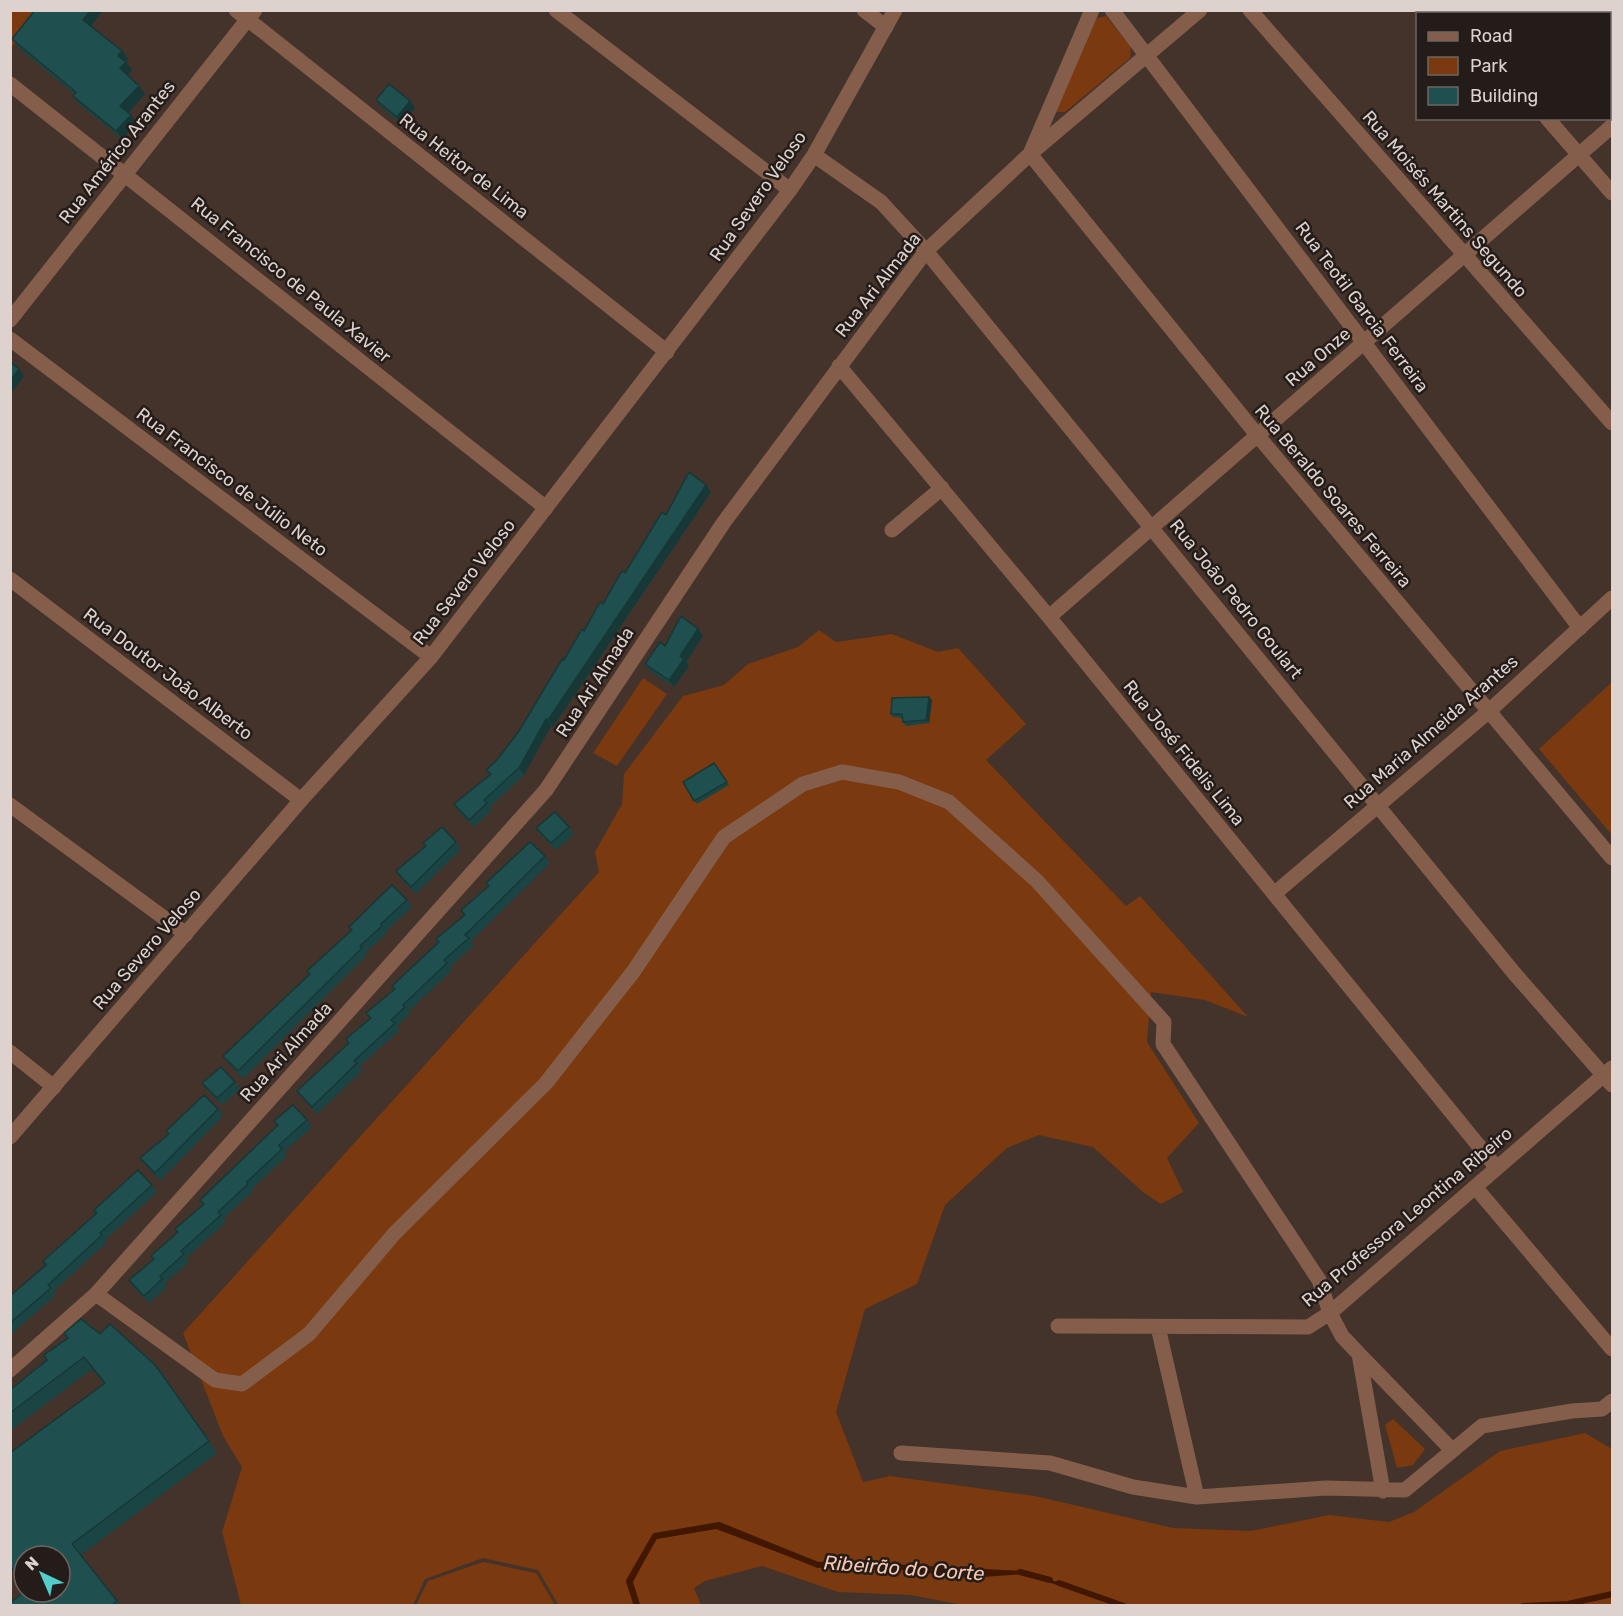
<svg xmlns="http://www.w3.org/2000/svg" width="1623" height="1616" viewBox="0 0 1623 1616" font-family="Rubik,sans-serif">
<rect width="100%" height="100%" fill="#43332a"/>
<path fill="#7a390e" d="M 11,11 L 41,11 L 11,48 Z
M 1106,16 L 1131,47 L 1130,58 L 1065,112 L 1057,112 L 1055,107 L 1094,19 Z
M 819,630 L 836,642 L 892,634 L 938,652 L 958,648 L 1026,724 L 986,760 L 1126,906 L 1140,896 L 1248,1017 L 1205,1000 L 1151,992 L 1147,1042 L 1199,1123 L 1167,1158 L 1183,1192 L 1161,1204 L 1144,1193 L 1093,1147 L 1039,1135 L 1007,1148 L 945,1205 L 917,1284 L 865,1309 L 836,1412 L 863,1482 L 890,1476 L 1035,1496 L 1173,1528 L 1251,1531 L 1329,1515 L 1389,1522 L 1414,1512 L 1500,1451 L 1585,1433 L 1612,1449 L 1612,1605 L 968,1606 L 911,1595 L 838,1592 L 762,1566 L 705,1581 L 694,1588 L 701,1605 L 559,1606 L 538,1570 L 483,1558 L 425,1579 L 413,1605 L 241,1605 L 222,1532 L 242,1467 L 223,1436 L 183,1333 L 599,872 L 595,852 L 622,804 L 624,774 L 683,696 L 724,685 L 748,664 L 798,647 Z
M 643,678 L 667,694 L 617,766 L 593,753 Z
M 1612,682 L 1612,835 L 1539,749 Z
M 1393,1419 L 1425,1449 L 1413,1465 L 1397,1468 L 1385,1425 Z
M 483,1562 L 536,1573 L 555,1605 L 416,1605 L 428,1581 Z"/>
<path fill="#421700" d="M 719,1525 L 818,1565 L 870,1563 L 1025,1571 L 1124,1605 L 1115,1605 L 1025,1574 L 968,1578 L 871,1566 L 817,1567 L 716,1529 L 656,1539 L 633,1582 L 640,1605 L 637,1605 L 629,1581 L 655,1536 Z
M 1612,1594 L 1612,1597 L 1574,1605 L 1523,1605 L 1568,1604 Z"/>
<g fill="none" stroke-linecap="round" stroke-linejoin="round">
<path stroke="#421700" stroke-width="6" d="M 1020,1572 L 1050,1580
M 1059,1583 L 1124,1606
M 637,1606 L 629,1581 L 655,1536 L 719,1525 L 818,1565 L 872,1563
M 1523,1606 L 1568,1604 L 1612,1594"/>
<path stroke="#845e4a" stroke-width="15" d="M 236,10 L 667,352
M 556,10 L 790,190
M 864,10 L 886,27
M 1092,10 L 1030,154 L 1258,436 L 1612,858
M 1112,10 L 1580,628
M 1250,10 L 1612,423
M 1455,10 L 1458,14
M 10,84 L 546,508
M 1547,118 L 1612,193
M 10,320 L 255,10
M 10,339 L 431,657
M 839,366 L 1049,617 L 1496,1167
M 892,530 L 942,488
M 10,579 L 301,800
M 1049,617 L 1612,126
M 10,805 L 186,934
M 1274,894 L 1488,712 L 1612,598
M 10,1052 L 54,1087
M 1476,1188 L 1612,1349
M 96,1294 L 215,1380 L 242,1384 L 309,1334 L 394,1234 L 546,1083 L 633,972 L 724,837 L 803,784 L 842,772 L 899,782 L 949,802 L 1037,881 L 1164,1022 L 1163,1044 L 1319,1280 L 1330,1313 L 1342,1336 L 1359,1354 L 1383,1491
M 1058,1326 L 1308,1327 L 1330,1313 L 1612,1068
M 1158,1327 L 1197,1497
M 1359,1354 L 1452,1450
M 10,1370 L 96,1294 L 546,790 L 724,522 L 926,251 L 1030,154 L 1200,10
M 901,1453 L 1050,1463 L 1133,1487 L 1197,1497 L 1326,1488 L 1405,1490 L 1482,1426 L 1572,1411 L 1602,1409 L 1612,1401"/>
<path stroke="#845e4a" stroke-width="15" d="M 814,155 L 881,202 L 926,251 L 1514,973 L 1612,1085
M 10,1137 L 301,800 L 431,657 L 790,190 L 814,155 L 895,10"/>
</g>
<path fill="#1b4544" d="M 91,26 L 128,59 L 126,62 L 132,70 L 127,75 L 145,94 L 128,113 L 131,115 L 137,123 L 122,139 L 79,104 L 73,96 L 74,94 L 18,47 L 12,39 Z
M 376,100 L 415,108 L 402,124 L 381,107 Z
M 706,485 L 711,492 L 553,727 L 551,726 L 524,775 L 490,807 L 492,810 L 474,827 L 459,812 L 454,804 L 490,775 L 486,770 L 497,760 L 519,731 L 564,660 L 666,515 Z
M 703,636 L 686,662 L 689,666 L 674,687 L 650,671 L 645,664 L 665,646 Z
M 932,700 L 929,723 L 906,726 L 903,722 L 903,718 L 893,717 L 891,714 Z
M 714,763 L 729,785 L 697,804 L 683,782 Z
M 569,827 L 574,834 L 556,850 L 541,835 L 536,828 Z
M 456,842 L 461,849 L 416,894 L 401,879 L 396,871 L 426,846 L 423,843 Z
M 545,856 L 550,863 L 471,941 L 474,945 L 450,967 L 452,970 L 408,1012 L 410,1014 L 397,1026 L 400,1030 L 359,1067 L 362,1071 L 317,1114 L 302,1098 L 297,1091 L 349,1043 L 346,1039 L 370,1018 L 366,1013 L 395,990 L 392,986 L 438,943 L 436,939 L 464,915 L 461,910 L 488,887 L 486,883 Z
M 407,900 L 412,907 L 386,931 L 387,933 L 365,953 L 367,955 L 243,1079 L 228,1063 L 223,1056 L 310,974 L 307,971 L 352,930 L 349,927 Z
M 235,1082 L 240,1089 L 222,1105 L 207,1090 L 202,1083 Z
M 218,1109 L 223,1116 L 160,1181 L 145,1165 L 140,1158 L 169,1134 L 166,1131 Z
M 307,1120 L 312,1127 L 284,1152 L 287,1156 L 252,1189 L 253,1191 L 223,1219 L 226,1222 L 186,1258 L 189,1262 L 165,1283 L 167,1287 L 149,1303 L 134,1288 L 129,1280 L 154,1260 L 151,1256 L 178,1233 L 175,1229 L 203,1204 L 200,1200 L 278,1126 L 274,1121 Z
M 152,1185 L 157,1192 L 105,1240 L 107,1242 L 53,1292 L 56,1295 L 10,1335 L 10,1296 L 46,1265 L 43,1261 L 96,1213 L 94,1210 Z
M 100,1334 L 156,1366 L 217,1453 L 81,1555 L 120,1605 L 10,1605 L 60,1592 L 104,1384 L 92,1369 L 10,1431 L 10,1390 Z"/>
<path fill="#163837" d="M 91,10 L 103,10 L 89,29 L 83,20 Z
M 122,51 L 128,59 L 126,62 L 132,70 L 126,77 L 120,68 L 118,56 Z
M 139,86 L 145,94 L 126,115 L 120,106 Z
M 410,101 L 415,108 L 402,124 L 397,117 Z
M 131,115 L 137,123 L 122,139 L 116,131 Z
M 19,369 L 24,376 L 10,395 L 10,381 Z
M 706,485 L 711,492 L 553,727 L 548,720 Z
M 698,629 L 703,636 L 686,662 L 689,666 L 674,687 L 669,680 L 680,656 Z
M 929,697 L 932,700 L 929,723 L 926,720 Z
M 546,719 L 551,726 L 524,775 L 519,768 Z"/>
<path fill="#1f504f" stroke="#163837" stroke-width="1.5" d="M 35,10 L 91,10 L 83,20 L 122,51 L 118,56 L 126,62 L 120,68 L 139,86 L 120,106 L 131,115 L 116,131 L 73,96 L 76,92 L 12,39 Z
M 389,84 L 410,101 L 397,117 L 376,100 Z
M 10,362 L 19,369 L 10,381 Z
M 689,472 L 706,485 L 548,720 L 546,719 L 519,768 L 484,800 L 487,803 L 469,820 L 454,804 L 491,774 L 486,770 L 497,760 L 519,731 L 562,659 L 564,660 L 582,629 L 584,631 L 600,602 L 603,604 L 622,571 L 625,573 L 662,512 L 666,515 Z
M 681,616 L 698,629 L 680,656 L 684,659 L 669,680 L 645,664 L 660,642 L 665,646 Z
M 929,697 L 926,720 L 903,722 L 902,714 L 891,714 L 892,698 Z
M 714,763 L 727,782 L 694,801 L 683,782 Z
M 555,812 L 569,827 L 551,843 L 536,828 Z
M 442,827 L 456,842 L 411,887 L 396,871 L 426,846 L 423,843 Z
M 530,842 L 545,856 L 465,935 L 469,938 L 444,960 L 447,963 L 403,1005 L 405,1007 L 391,1020 L 395,1023 L 354,1061 L 357,1063 L 312,1107 L 297,1091 L 349,1043 L 346,1039 L 371,1018 L 366,1013 L 395,989 L 392,986 L 439,942 L 436,939 L 465,915 L 461,910 L 489,886 L 486,883 Z
M 392,885 L 407,900 L 381,924 L 382,926 L 360,946 L 362,948 L 238,1071 L 223,1056 L 310,974 L 307,971 L 352,930 L 349,927 Z
M 221,1067 L 235,1082 L 217,1098 L 202,1083 Z
M 204,1095 L 218,1109 L 155,1173 L 140,1158 L 169,1134 L 166,1131 Z
M 293,1105 L 307,1120 L 279,1145 L 282,1149 L 247,1182 L 248,1184 L 218,1212 L 221,1215 L 181,1251 L 184,1254 L 160,1276 L 162,1279 L 144,1296 L 129,1280 L 154,1259 L 151,1256 L 178,1232 L 175,1229 L 204,1204 L 200,1200 L 278,1125 L 274,1121 Z
M 138,1170 L 152,1185 L 100,1233 L 102,1235 L 48,1285 L 51,1288 L 10,1323 L 10,1296 L 46,1265 L 43,1261 L 97,1213 L 94,1210 Z
M 81,1319 L 100,1334 L 110,1324 L 156,1366 L 209,1441 L 72,1544 L 117,1601 L 112,1605 L 10,1605 L 10,1603 L 24,1592 L 60,1592 L 60,1556 L 24,1556 L 24,1585 L 10,1566 L 10,1453 L 105,1383 L 84,1357 L 10,1413 L 10,1390 L 47,1360 L 44,1355 L 68,1338 L 64,1333 Z"/>
<g text-anchor="middle" stroke-width="5" stroke-linejoin="round" paint-order="stroke">
<g font-size="18" fill="#ddd2cd" stroke="#241c19">
<text transform="translate(117 152) rotate(-52)" y="6">Rua Américo Arantes</text>
<text transform="translate(464 166) rotate(38)" y="6">Rua Heitor de Lima</text>
<text transform="translate(758 196) rotate(-55)" y="6">Rua Severo Veloso</text>
<text transform="translate(1445 204) rotate(49)" y="6">Rua Moisés Martins Segundo</text>
<text transform="translate(291 280) rotate(39)" y="6">Rua Francisco de Paula Xavier</text>
<text transform="translate(878 285) rotate(-52)" y="6">Rua Ari Almada</text>
<text transform="translate(1362 307) rotate(53)" y="6">Rua Teotil Garcia Ferreira</text>
<text transform="translate(1318 357) rotate(-41)" y="6">Rua Onze</text>
<text transform="translate(232 482) rotate(37)" y="6">Rua Francisco de Júlio Neto</text>
<text transform="translate(1333 496) rotate(50)" y="6">Rua Beraldo Soares Ferreira</text>
<text transform="translate(464 582) rotate(-52)" y="6">Rua Severo Veloso</text>
<text transform="translate(1236 599) rotate(51)" y="6">Rua João Pedro Goulart</text>
<text transform="translate(168 674) rotate(37)" y="6">Rua Doutor João Alberto</text>
<text transform="translate(595 682) rotate(-57)" y="6">Rua Ari Almada</text>
<text transform="translate(1431 732) rotate(-41)" y="6">Rua Maria Almeida Arantes</text>
<text transform="translate(1184 753) rotate(51)" y="6">Rua José Fidelis Lima</text>
<text transform="translate(147 949) rotate(-49)" y="6">Rua Severo Veloso</text>
<text transform="translate(286 1052) rotate(-48)" y="6">Rua Ari Almada</text>
<text transform="translate(1407 1217) rotate(-40)" y="6">Rua Professora Leontina Ribeiro</text>
</g>
<g font-size="20" font-style="italic" fill="#f6c7ae" stroke="#241c19">
<text transform="translate(904 1568) rotate(4)" y="7">Ribeirão do Corte</text>
</g>
</g>
<rect width="1623" height="1616" fill="none" stroke="#ddd2cd" stroke-width="24"/>
<rect x="1416" y="12" width="195" height="108" fill="#241c19" stroke="#6e6561" stroke-width="1.5"/>
<rect x="1428" y="32" width="30" height="9" fill="#845e4a" stroke="#6e6561" stroke-width="1.5"/>
<text x="1470" y="42" font-size="18" fill="#ddd2cd">Road</text>
<rect x="1428" y="57" width="30" height="18" fill="#7a390e" stroke="#6e6561" stroke-width="1.5"/>
<text x="1470" y="72" font-size="18" fill="#ddd2cd">Park</text>
<rect x="1428" y="87" width="30" height="18" fill="#1f504f" stroke="#6e6561" stroke-width="1.5"/>
<text x="1470" y="102" font-size="18" fill="#ddd2cd">Building</text>
<g transform="translate(42 1574) rotate(316)"><circle r="28" fill="#241c19" stroke="#6e6561" stroke-width="1.5"/>
<path d="M0-4.5L10 22L0 15L-10 22Z" fill="#53cdcb"/>
<text y="-9" font-size="16" font-weight="bold" text-anchor="middle" fill="#ddd2cd">N</text>
</g>
</svg>
